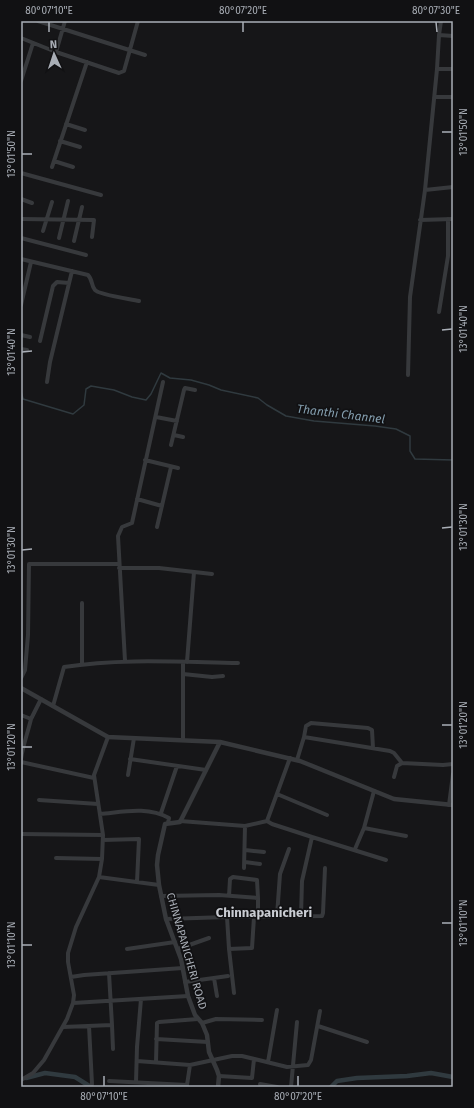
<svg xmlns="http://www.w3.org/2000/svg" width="474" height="1108" viewBox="0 0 474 1108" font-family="'Fira Sans',sans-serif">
<rect width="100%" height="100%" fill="#161618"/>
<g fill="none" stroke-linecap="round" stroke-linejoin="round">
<path stroke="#303a3f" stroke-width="1.5" d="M 21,391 L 23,399 L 73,414 L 84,405 L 86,389 L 91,386 L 114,390 L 132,397 L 146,400 L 151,394 L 161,373 L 170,378 L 191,380 L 209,385 L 221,390 L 258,398 L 267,405 L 286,416 L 314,421 L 375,426 L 396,429 L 410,436 L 410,451 L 415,459 L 453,460"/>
<path stroke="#303a3f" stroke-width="4.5" d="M 26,1078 L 45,1073 L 75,1077 L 91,1087
M 331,1087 L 337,1081 L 357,1078 L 407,1076 L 431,1073 L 453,1077"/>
<path stroke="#37393c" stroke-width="4" d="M 38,21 L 145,55
M 441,21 L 439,35 L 437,69 L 425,190 L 453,187
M 439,35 L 453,36
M 21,38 L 56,52 L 65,21
M 56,52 L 119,73 L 124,71 L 138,21
M 437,69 L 453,69
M 21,81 L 33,43
M 434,97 L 453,97
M 66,124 L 85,130
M 60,141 L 80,147
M 54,161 L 73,167
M 52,167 L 87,62
M 21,173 L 101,195
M 21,199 L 32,203
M 21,219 L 94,220 L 92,237
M 420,220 L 453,219
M 43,231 L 52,202
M 21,238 L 86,255
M 59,238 L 68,201
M 74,241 L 82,207
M 21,259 L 88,275 C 93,280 91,286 95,290 C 99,295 131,299 139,301
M 21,305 L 31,262
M 439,312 L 448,256 L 448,219
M 21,335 L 30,337
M 40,341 L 53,286 L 57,282 L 69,283
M 21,349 L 27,350
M 408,375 L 410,297 L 425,190
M 47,382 L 50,362 L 72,271
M 156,417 L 177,421
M 174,435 L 183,437
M 171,445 L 184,390 L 185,388 L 195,390
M 145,460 L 178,468
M 137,499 L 162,506
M 157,527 L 171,467
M 119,568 L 159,568 L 212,574
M 82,603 L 82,664
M 125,661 L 118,536 L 122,527 L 132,523 L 163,382
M 183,662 L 183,740
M 187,662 L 194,572
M 183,674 L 212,677 L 223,676
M 21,678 L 25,670 L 28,635 L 29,564 L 119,564
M 53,706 L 64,667 C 121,658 180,662 238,663
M 21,715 L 31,719 C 28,732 23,745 21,759
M 31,719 L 41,699
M 304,737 L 306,726 L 311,723 L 368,728 L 372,730 L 373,748
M 290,758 L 267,821 L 272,824 L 312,837
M 130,759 L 206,770
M 297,760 L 304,737 L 390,751 L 394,753 L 402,763
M 21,762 L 94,778
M 128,775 L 134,738
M 394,777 L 397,766 L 402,763 L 443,765 L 453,764
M 277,794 L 327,815
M 39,800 L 98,804
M 449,805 L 453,774
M 161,813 L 177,766
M 100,814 C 123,812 147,806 169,818 L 168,823
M 180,821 L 245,826 L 267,821
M 364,828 L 406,836
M 21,834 L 103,835
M 103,840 L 139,839 L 137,882
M 355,849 L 364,828 L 374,791
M 245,850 L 264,852
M 56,858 L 102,859
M 245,862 L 260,864
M 244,868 L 245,826
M 99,877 L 159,885
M 161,896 L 219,895 L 258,898 L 258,917
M 229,896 L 230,879 L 233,877 L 257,880 L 258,898
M 277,916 L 280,874 L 289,849
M 301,916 L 302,881 L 312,837 L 386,860
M 227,917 L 322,916 L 323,913 L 325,868
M 166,919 L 227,917 L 229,949 L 234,993
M 127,949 L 175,942
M 178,949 L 209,938
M 229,949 L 252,948 L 254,917
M 71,977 L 84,975 L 183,968
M 214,978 L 217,996
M 185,982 L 228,976
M 73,1003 L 188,996
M 202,1023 L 216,1019 L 262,1020
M 112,1025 L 113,1049
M 89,1026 L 92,1084 L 91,1087
M 318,1026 L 367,1042
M 63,1027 L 112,1025 L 109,973
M 156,1039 L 208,1042
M 137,1061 L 190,1065 L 232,1056 L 242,1056 L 287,1067 L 308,1065 L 311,1060 L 320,1011
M 156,1062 L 157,1023 L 159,1022 L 198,1019
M 268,1062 L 277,1010
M 219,1076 L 252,1078 L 254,1059
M 21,1080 L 33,1073 L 44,1060 L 67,1019 L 73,1003 L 74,995 L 68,962 L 68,953 L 76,927 L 99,877 L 102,859 L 103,835 L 94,775 L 108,737
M 109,1081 L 187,1085 L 190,1065
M 136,1082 L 137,1047 L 141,999
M 260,1084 L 277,1087
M 291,1087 L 297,1022"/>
<path stroke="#37393c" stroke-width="4.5" d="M 21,688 L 108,737 L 220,742 L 300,761 L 394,799 L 453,805
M 218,1087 L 219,1076 L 217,1070 L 209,1052 L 207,1035 L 202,1023 L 195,1015 L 188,996 L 181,959 L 166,919 L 159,885 L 157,865 L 158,855 L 165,824 L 180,822 L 220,742"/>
</g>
<path fill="none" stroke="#a9aeb6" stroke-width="1.5" d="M 49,22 L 49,32M 243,22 L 243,32M 436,22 L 437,32M 442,132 L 452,132M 22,154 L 32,154M 442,330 L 452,329M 22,352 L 32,351M 442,528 L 452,527M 22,550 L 32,549M 442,725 L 452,725M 22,747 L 32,747M 442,923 L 452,923M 22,945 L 32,945M 104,1076 L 104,1086M 298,1076 L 298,1086"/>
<g text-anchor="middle" stroke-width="3.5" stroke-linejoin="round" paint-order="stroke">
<g font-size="11" fill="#a9aeb6" stroke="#111113">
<text transform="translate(187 951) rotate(74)" y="4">CHINNAPANICHERI ROAD</text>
</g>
<g font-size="12" font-style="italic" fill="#849eae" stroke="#111113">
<text transform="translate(341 414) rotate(7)" y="4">Thanthi Channel</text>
</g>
<g font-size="13" font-weight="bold" fill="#cacdd3" stroke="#111113">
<text x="264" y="917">Chinnapanicheri</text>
</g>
</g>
<rect width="474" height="1108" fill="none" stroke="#111113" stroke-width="44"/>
<g transform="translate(54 54) rotate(357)" stroke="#111113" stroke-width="3" paint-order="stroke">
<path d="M0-3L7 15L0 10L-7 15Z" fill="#a9aeb6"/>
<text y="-6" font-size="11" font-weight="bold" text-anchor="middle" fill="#a9aeb6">N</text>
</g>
<rect x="22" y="22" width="430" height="1064" fill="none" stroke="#a9aeb6" stroke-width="1.5"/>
<g font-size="10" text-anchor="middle" fill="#a9aeb6">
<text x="49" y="14">80°07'10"E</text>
<text x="243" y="14">80°07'20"E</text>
<text x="436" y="14">80°07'30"E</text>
<text transform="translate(463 132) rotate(-90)" y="4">13°01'50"N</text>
<text transform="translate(11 154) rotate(-90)" y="4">13°01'50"N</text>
<text transform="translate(463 329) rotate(-90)" y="4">13°01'40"N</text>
<text transform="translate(11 352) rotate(-90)" y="4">13°01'40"N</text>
<text transform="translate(463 527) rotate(-90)" y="4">13°01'30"N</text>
<text transform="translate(11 550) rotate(-90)" y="4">13°01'30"N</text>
<text transform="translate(463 725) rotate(-90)" y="4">13°01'20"N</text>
<text transform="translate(11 747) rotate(-90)" y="4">13°01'20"N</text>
<text transform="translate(463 923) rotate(-90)" y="4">13°01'10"N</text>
<text transform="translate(11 945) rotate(-90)" y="4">13°01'10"N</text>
<text x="104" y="1100">80°07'10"E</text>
<text x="298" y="1100">80°07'20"E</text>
</g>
</svg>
